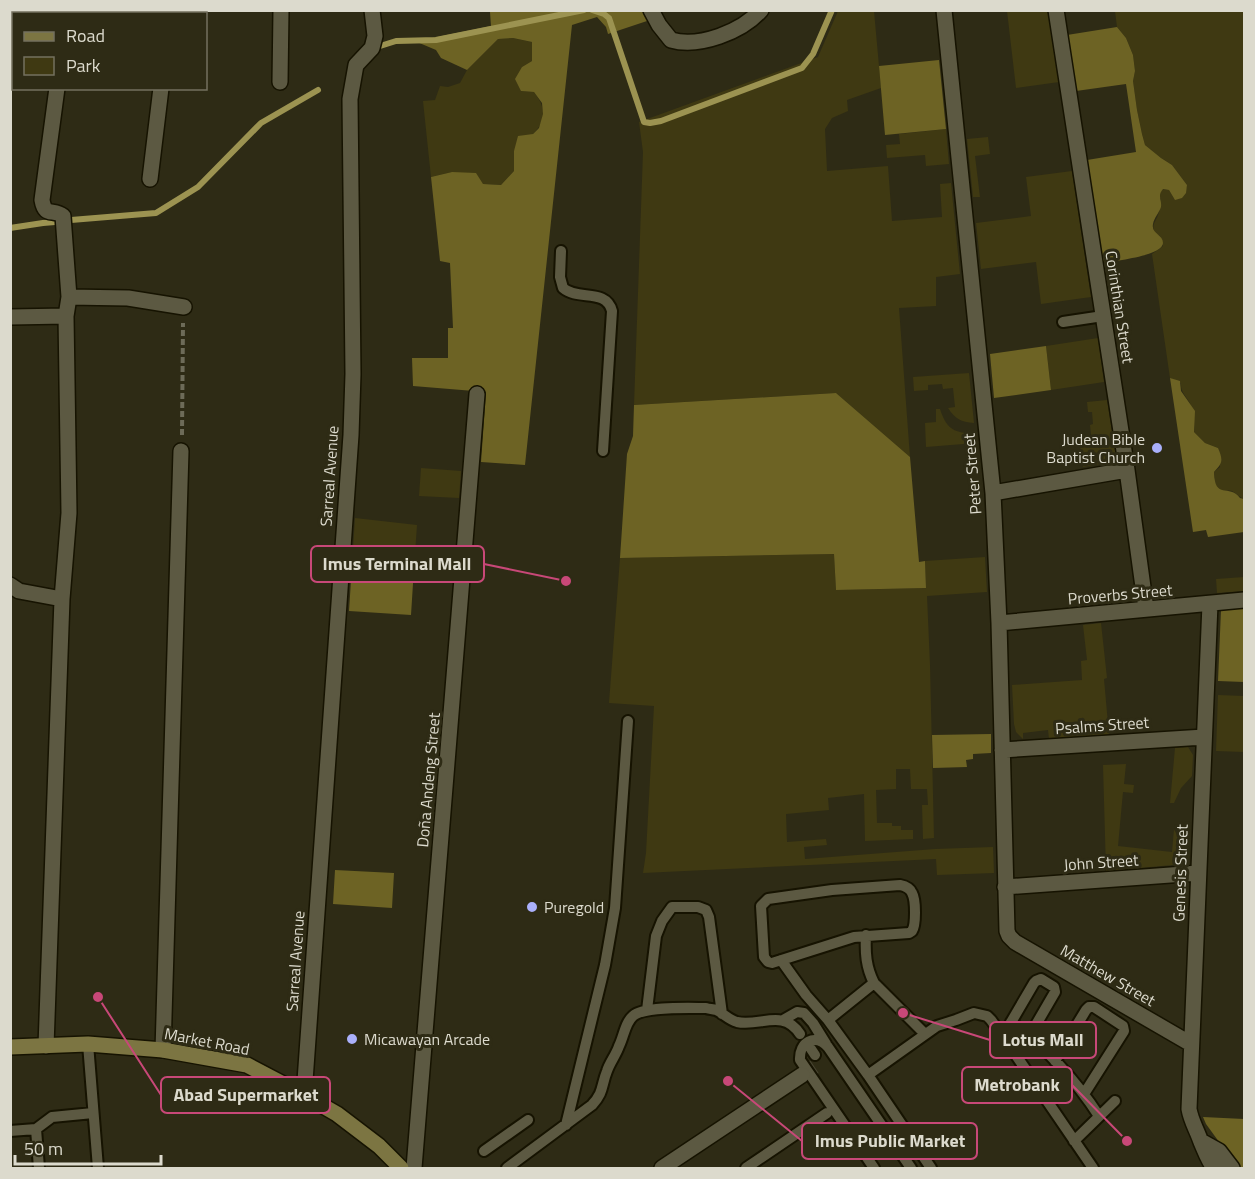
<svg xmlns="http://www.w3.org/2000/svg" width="1255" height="1179" viewBox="0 0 1255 1179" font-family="'Titillium Web',sans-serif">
<rect width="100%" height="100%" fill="#2e2b15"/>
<path fill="#3f3912" d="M 838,11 L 874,11 L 881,88 L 847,100 L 848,111 L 832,118 L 825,129 L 827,171 L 888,166 L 892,221 L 942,217 L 940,184 L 951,183 L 960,274 L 936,277 L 936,306 L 899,308 L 910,457 L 836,393 L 634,405 L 643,152 L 639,122 L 818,57 Z
M 1007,11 L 1048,11 L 1059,82 L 1016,88 Z
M 1115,11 L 1244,11 L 1244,499 C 1239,497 1237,494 1232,491 C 1228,490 1224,491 1221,490 C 1214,487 1215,478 1214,472 L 1220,467 L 1218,448 L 1205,443 L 1194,432 C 1195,424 1193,414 1191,406 C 1188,397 1180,393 1181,383 L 1170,378 L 1152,254 L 1163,246 L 1160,236 L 1155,234 C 1151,225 1155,223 1158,215 C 1160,210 1160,204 1161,199 L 1159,197 L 1160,193 L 1162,189 L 1169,190 L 1174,198 L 1186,189 L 1187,185 L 1172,165 L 1161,158 L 1145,145 L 1142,134 L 1137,110 L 1133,81 L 1135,71 L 1133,55 L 1126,38 L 1117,27 Z
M 513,38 L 532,42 L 532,61 L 522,67 L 521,91 L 534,92 C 556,120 534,134 514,151 L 514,171 L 501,185 L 483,184 L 452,172 L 431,177 L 423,101 L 435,100 L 440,86 L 448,87 L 460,83 L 467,70 L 498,39 Z
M 946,129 L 949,164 L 926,166 L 925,155 L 887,158 L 886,145 L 900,144 L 899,134 Z
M 988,137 L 990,154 L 975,156 L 980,197 L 973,197 L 967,139 Z
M 1072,171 L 1091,297 L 1041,304 L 1036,262 L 981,269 L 976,223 L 1031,216 L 1026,177 Z
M 1098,338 L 1104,382 L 1051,390 L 1046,346 Z
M 969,373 L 974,423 C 961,422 955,419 948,408 L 955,407 L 953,388 L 943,389 L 942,384 L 928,385 L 928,390 L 914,391 L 913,377 Z
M 1107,400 L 1116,457 L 1112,462 L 1083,467 L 1080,446 L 1092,444 L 1090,425 L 1093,424 L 1092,412 L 1088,412 L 1087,402 Z
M 936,409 L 940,409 C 946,428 954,434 975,433 L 976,443 L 926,447 L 925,423 L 936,422 Z
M 421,468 L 461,471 L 459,498 L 419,496 Z
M 355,518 L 417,525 L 414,568 L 352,565 Z
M 834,554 L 836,590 L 926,588 L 925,561 L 985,557 L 987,592 L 927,596 L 930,665 L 934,838 L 923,839 L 922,805 L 928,805 L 927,789 L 911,789 L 910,769 L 896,769 L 896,789 L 876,790 L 877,823 L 892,823 L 892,826 L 901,826 L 901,830 L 913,830 L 913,839 L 865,841 L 864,794 L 828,798 L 829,810 L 786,814 L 787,842 L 826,839 L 827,845 L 804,847 L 805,859 L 935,849 L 993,847 L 994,873 L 937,875 L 936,859 L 643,873 L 646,853 L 654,706 L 609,703 L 620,558 Z
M 1244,577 L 1244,591 L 1217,593 L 1216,579 Z
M 1101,623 L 1107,678 L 1104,679 L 1109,735 L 1049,739 L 1048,730 L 1023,733 L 1023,739 L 1016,732 L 1014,724 L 1012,685 L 1082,680 L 1081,661 L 1087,660 L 1083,625 Z
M 1218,695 L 1244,696 L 1244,752 L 1216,751 Z
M 1188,747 L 1193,755 L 1192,776 L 1181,788 L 1174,803 L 1170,803 L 1175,748 Z
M 1126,764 L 1124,784 L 1134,785 L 1133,793 L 1123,792 L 1118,846 L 1172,852 L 1174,829 L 1180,841 L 1189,851 L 1189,858 L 1184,864 L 1106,871 L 1103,765 Z"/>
<path fill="#6d6324" d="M 503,10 L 647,11 L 653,19 L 608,34 L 606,27 L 597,17 L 572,25 L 525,465 L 481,462 L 486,392 L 413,386 L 412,358 L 448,358 L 448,328 L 453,328 L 450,263 L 440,261 L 431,177 L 452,172 L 476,173 L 483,184 L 501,185 L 514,171 L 514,151 L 518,136 L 533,134 L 539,128 L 543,114 L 542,103 L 534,92 L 521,91 L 515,79 L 522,67 L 532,61 L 532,42 L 513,38 L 498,39 L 467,70 L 441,58 L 436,50 L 417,42 L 417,38 L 432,38 L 491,26 L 490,12 Z
M 1117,27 L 1126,38 L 1133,55 L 1135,71 L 1133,81 L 1137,110 L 1142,134 L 1145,145 L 1161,158 L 1172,165 L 1187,185 L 1186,193 L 1182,198 L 1175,200 L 1169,190 L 1163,189 C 1157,196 1162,199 1161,207 C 1159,213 1154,218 1153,224 C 1151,234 1163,234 1163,243 C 1163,256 1113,261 1103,263 L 1087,160 L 1136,152 L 1126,84 L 1076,91 L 1067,35 Z
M 939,60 L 946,129 L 885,135 L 879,66 Z
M 1046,346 L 1051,390 L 994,398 L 990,354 Z
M 1170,378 L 1180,381 L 1181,391 L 1195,411 L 1194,432 L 1205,443 L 1218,448 C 1223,460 1223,463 1214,472 C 1215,501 1229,483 1240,498 L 1244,499 L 1244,532 L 1208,537 L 1206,530 L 1193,532 Z
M 836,393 L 910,457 L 919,562 L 925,561 L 926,588 L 836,590 L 834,554 L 620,558 L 627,454 L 633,436 L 634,405 Z
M 352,565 L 414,568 L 411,615 L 349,611 Z
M 1244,608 L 1244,682 L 1218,681 L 1221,610 Z
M 991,734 L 991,753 L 973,754 L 973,759 L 966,760 L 967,767 L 933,768 L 932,735 Z
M 335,870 L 394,873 L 392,908 L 333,904 Z
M 1203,1117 L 1244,1119 L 1244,1168 L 1238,1168 L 1206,1124 Z"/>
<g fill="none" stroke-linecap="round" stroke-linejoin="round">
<path stroke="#9c9351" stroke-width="6" d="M 592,10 L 604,14 L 609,18 L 644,122 L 650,123 L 661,121 L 802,68 L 813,54 L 832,10
M 377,47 L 396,41 L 436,40 L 584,10
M 71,220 L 156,213 L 198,187 L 261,123 L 318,90
M 10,228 L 43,223 L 55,222"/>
<path stroke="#484531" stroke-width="15" stroke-dasharray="15 8" stroke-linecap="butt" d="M 802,1075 L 820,1063"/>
<defs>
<path id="lane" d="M 561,251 L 560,277 L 563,288 C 578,301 606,288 612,311 L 603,451
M 1063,322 L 1103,316
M 900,885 C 905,886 910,888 912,893 C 916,900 916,925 912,931 L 909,933 L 854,937 L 772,963 L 768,962 L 764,957 L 761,906 L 768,899 L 832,890 Z
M 866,935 C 865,953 866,967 874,983 L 925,1034
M 781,960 L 806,995 L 828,1020 L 868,1075 L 931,1168
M 647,1010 L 656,936 L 662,921 L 672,907 L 698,907 L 706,910 L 709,917 L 722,1014
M 783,1020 L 797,1012 L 804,1013 L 813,1023 L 826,1044
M 828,1020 L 874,983
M 1011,1022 C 1044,1045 1077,1082 1099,1116
M 1003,1036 L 1034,983 L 1036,981 L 1041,979 L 1054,987 L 1055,992 L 1030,1035
M 88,1044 L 98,1168
M 811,1049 L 815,1055
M 1055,1061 L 1086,1010 L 1089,1007 L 1094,1007 L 1123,1026 L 1124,1031 L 1084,1094
M 868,1075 L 937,1026 L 956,1020 L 974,1013 L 987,1016 L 991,1020 L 1011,1048 L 1093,1168
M 566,1125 L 605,965 L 615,908 L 628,721
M 36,1129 L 39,1168
M 10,1131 L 36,1129 L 52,1117 L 93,1113
M 1074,1141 L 1115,1101
M 484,1151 L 528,1120
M 507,1168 L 592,1105 C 604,1092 601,1086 607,1071 C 610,1062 616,1055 619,1046 C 624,1036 625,1023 633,1016 C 644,1006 690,1008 706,1008 C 709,1009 713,1009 716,1010 C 723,1013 729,1020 737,1022 C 760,1027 783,1008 800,1034
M 746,1168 L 827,1113
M 874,1168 L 800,1060 C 799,1042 815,1033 828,1047 L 911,1168"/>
<path id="street" d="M 651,10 L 659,25 L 671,40 C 699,48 742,32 761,10
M 944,10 L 993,493 L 999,623 L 1007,931 L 1009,936 L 1015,942 L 1191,1044
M 1056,10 L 1127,470 L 1146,609
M 66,14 L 66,10
M 170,14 L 170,10
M 10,60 L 14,60
M 280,82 L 281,10
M 150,179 L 161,88
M 69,297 L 128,298 L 184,307
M 10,317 L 66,316
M 993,493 L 1127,470
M 10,585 L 19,591 L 62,599
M 1210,604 L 1189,1109 C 1191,1121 1197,1130 1201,1142 C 1205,1151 1208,1160 1214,1168
M 999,623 L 1244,600
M 1002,750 L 1204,737
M 1005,887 L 1198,873
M 46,1046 L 62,599 L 69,513 L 66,316 L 69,297 L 63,216 C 53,208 45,218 42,200 L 57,88
M 163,1050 L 181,451
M 304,1095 L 351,435 L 353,374 L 350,99 L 356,65 L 372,48 L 375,36 L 372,10
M 1201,1141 L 1219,1151 L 1232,1168
M 414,1168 L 477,394
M 662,1168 L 802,1075"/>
<path id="secondary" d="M 10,1047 L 88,1044 L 163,1050 L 247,1065 L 304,1095 L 337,1114 L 379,1146 L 401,1168"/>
</defs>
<use href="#lane" stroke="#161301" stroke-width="14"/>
<use href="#street" stroke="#161301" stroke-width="18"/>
<use href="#secondary" stroke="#161301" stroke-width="18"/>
<path stroke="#6d6b58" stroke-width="4" stroke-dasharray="6 3" stroke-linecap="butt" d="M 182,435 L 183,323"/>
<use href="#lane" stroke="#5c5942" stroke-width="10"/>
<use href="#street" stroke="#5c5942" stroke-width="15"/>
<use href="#secondary" stroke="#7c7542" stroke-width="15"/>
</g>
<g fill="#aab0fb" stroke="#2e2b15" stroke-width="2">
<circle cx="1157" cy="448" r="6"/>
<circle cx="532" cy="907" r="6"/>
<circle cx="352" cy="1039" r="6"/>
</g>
<g text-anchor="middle" stroke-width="6" stroke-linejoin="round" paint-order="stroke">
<g font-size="16" fill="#dcdacd" stroke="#2e2b15">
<text transform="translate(1120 307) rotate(81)" y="6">Corinthian Street</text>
<text transform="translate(972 474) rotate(-95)" y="6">Peter Street</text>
<text transform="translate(329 476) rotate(-86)" y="6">Sarreal Avenue</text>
<text transform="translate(1120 594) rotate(-5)" y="6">Proverbs Street</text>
<text transform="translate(1102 725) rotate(-4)" y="6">Psalms Street</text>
<text transform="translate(428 780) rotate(-85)" y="6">Doña Andeng Street</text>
<text transform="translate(1101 862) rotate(-4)" y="6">John Street</text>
<text transform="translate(1180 873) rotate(-88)" y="6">Genesis Street</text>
<text transform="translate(295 961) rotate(-86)" y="6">Sarreal Avenue</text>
<text transform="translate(1108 975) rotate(30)" y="6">Matthew Street</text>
<text transform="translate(207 1041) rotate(11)" y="6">Market Road</text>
</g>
<g font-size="16" fill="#dcdacd" stroke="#2e2b15" text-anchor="start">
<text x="1145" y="445" text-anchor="end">Judean Bible<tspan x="1145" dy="18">Baptist Church</tspan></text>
<text x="544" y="913">Puregold</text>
<text x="364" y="1045">Micawayan Arcade</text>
</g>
</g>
<path fill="none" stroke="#c84878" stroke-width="2" d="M566 581L484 564M903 1013L990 1040M1127 1141L1072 1085M98 997L161 1095M728 1081L802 1141"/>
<g fill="#c84878" stroke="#2e2b15" stroke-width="2">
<circle cx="566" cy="581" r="6"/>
<circle cx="903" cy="1013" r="6"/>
<circle cx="1127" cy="1141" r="6"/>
<circle cx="98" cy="997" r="6"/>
<circle cx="728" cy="1081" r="6"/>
</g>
<g fill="#2e2b15" stroke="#c84878" stroke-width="2">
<rect x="311" y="546" width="173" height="36" rx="6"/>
<rect x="990" y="1022" width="106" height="36" rx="6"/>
<rect x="962" y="1067" width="110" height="36" rx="6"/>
<rect x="161" y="1077" width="169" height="36" rx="6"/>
<rect x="802" y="1123" width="175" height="36" rx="6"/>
</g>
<g font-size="18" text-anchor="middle" font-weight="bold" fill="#dcdacd">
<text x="397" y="570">Imus Terminal Mall</text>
<text x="1043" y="1046">Lotus Mall</text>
<text x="1017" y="1091">Metrobank</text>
<text x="246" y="1101">Abad Supermarket</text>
<text x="890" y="1147">Imus Public Market</text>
</g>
<rect width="1255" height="1179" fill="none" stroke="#dcdacd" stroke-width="24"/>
<rect x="12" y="12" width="195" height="78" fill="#2e2b15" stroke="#74715f" stroke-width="1.5"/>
<rect x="24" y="32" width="30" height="9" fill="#7c7542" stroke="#74715f" stroke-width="1.5"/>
<text x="66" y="42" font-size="18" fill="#dcdacd">Road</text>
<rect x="24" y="57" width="30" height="18" fill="#3f3912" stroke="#74715f" stroke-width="1.5"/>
<text x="66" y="72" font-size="18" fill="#dcdacd">Park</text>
<path d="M15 1155v9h146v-9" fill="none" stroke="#dcdacd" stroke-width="3"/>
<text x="24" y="1155" font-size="18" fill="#dcdacd" stroke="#2e2b15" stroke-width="4.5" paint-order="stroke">50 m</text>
</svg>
